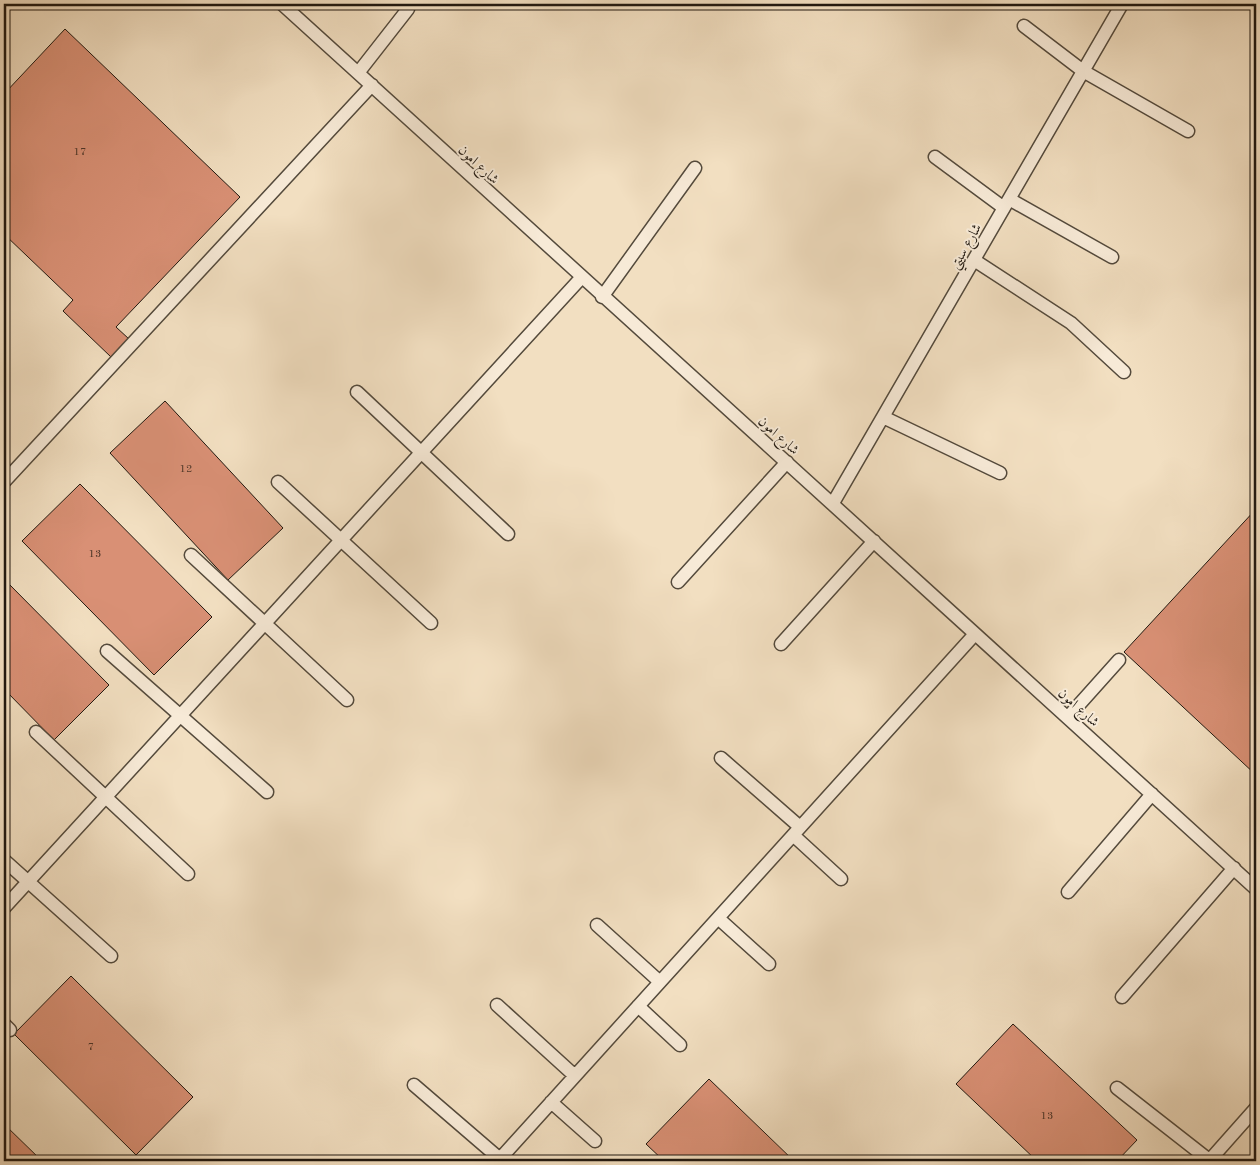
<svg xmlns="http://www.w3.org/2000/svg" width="1260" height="1165" viewBox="0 0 1260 1165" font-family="'Old Standard TT',Amiri,serif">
<rect width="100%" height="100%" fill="#f2dfc1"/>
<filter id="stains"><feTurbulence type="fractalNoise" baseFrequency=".004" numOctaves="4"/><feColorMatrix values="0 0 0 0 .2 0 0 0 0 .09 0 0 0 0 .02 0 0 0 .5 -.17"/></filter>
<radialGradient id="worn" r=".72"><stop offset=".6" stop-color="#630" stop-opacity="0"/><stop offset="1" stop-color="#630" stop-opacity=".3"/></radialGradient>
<path fill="#d99075" stroke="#201810" d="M 65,29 L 240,197 L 116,327 L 129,339 L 111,357 L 63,311 L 73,300 L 4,234 L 4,94 Z
M 165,401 L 283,528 L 228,580 L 110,453 Z
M 80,484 L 212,617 L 154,675 L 22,541 Z
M 1256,509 L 1256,775 L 1124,652 Z
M 6,581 L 109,685 L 54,740 L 4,689 L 4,584 Z
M 71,976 L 193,1097 L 136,1155 L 14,1034 Z
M 1013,1024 L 1137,1140 L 1117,1161 L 1037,1161 L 956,1084 Z
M 709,1079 L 794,1161 L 664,1161 L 646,1144 Z
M 4,1124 L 42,1161 L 4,1161 Z"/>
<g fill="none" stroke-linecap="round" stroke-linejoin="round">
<defs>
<path id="lane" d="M 282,4 C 606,300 932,593 1256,889
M 1024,26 L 1083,71 L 1188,131
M 358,73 L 408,9
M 935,157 L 1004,208
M 1009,199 L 1112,257
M 974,260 L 1071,323 L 1124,372
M 602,297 L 695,168
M 357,392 L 508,534
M 883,417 L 1000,473
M 4,482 L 372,85
M 278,482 L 431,623
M 833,503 L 1122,4
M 191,555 L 347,700
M 678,582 L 787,462
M 781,644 L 874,541
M 107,651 L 267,792
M 1068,717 L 1119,660
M 36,732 L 188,874
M 721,758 L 800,827
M 793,835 L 841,879
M 4,860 L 111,956
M 1068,892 L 1152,794
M 4,908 L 581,278
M 718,918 L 769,964
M 597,925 L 660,982
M 1122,997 L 1234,868
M 497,1005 L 575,1076
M 638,1006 L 680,1045
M 4,1024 L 10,1030
M 414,1085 L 500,1159
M 1117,1088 L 1209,1160
M 551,1102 L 595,1141
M 498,1161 L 975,634
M 1209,1161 L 1256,1108"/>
</defs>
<use href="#lane" stroke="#544a3c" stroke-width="15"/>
<use href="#lane" stroke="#f7ead7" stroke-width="12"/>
</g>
<g text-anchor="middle" stroke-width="4" stroke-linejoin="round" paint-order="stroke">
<g font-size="11" fill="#4e3629">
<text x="80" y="155">17</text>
<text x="186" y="472">12</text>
<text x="95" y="557">13</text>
<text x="91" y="1050">7</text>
<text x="1047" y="1119">13</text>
</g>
<g font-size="14" fill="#201810" stroke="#f7ead7">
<text transform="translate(479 164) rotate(43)" y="5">شارع امون</text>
<text transform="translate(965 246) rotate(-60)" y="5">شارع سيتي</text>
<text transform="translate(779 435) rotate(42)" y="5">شارع امون</text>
<text transform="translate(1079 707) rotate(42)" y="5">شارع امون</text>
</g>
</g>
<rect width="1260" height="1165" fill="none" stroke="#f2dfc1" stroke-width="20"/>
<rect x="5" y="5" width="1250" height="1155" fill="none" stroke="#201810" stroke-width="2.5"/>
<rect x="10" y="10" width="1240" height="1145" fill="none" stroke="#201810"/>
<rect width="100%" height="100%" filter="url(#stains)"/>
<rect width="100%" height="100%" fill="url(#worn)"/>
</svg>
